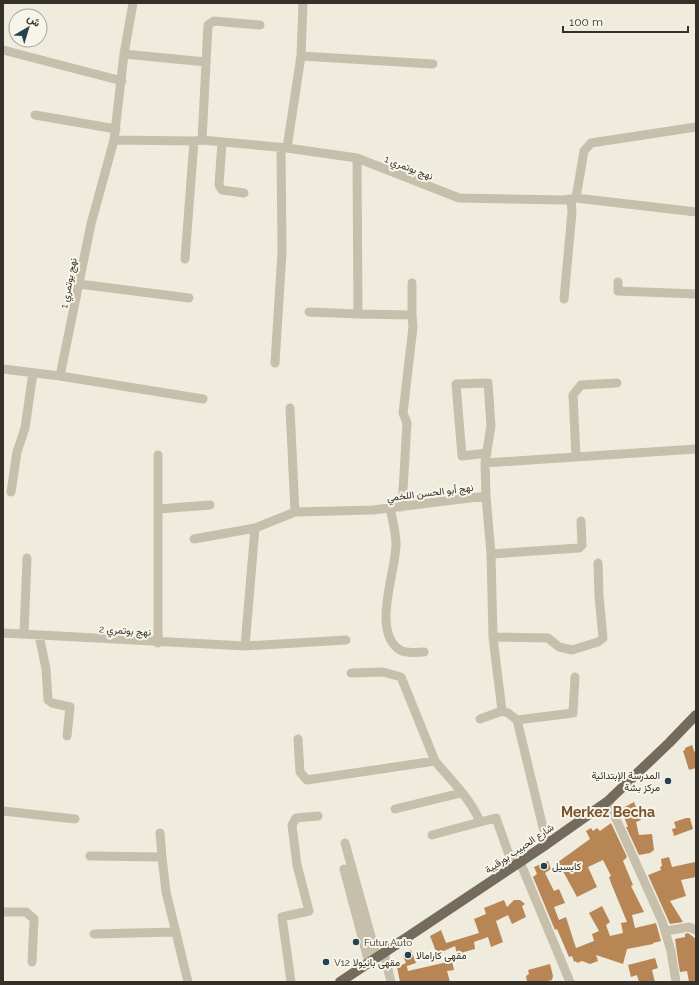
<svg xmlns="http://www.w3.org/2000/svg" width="699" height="985" viewBox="0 0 699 985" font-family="Raleway,Vazirmatn,sans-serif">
<rect width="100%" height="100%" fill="#efecde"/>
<path fill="#b88654" d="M 692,745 L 696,756 L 696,768 L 689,770 L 683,751 L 685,750 L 685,748 Z
M 634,802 L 641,820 L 636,822 L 639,835 L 652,834 L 654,850 L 650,853 L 639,855 L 626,827 L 628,827 L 621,809 Z
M 686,818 L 690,818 L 693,829 L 674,836 L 672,829 L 676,828 L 674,822 Z
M 611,823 L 627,857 L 623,861 L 633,885 L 631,886 L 644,912 L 632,915 L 635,928 L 656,923 L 661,941 L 653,943 L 653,944 L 627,949 L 623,964 L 596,955 L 598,961 L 590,964 L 582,961 L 577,963 L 576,961 L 574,962 L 572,956 L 569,957 L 557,929 L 555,930 L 533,877 L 537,874 L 534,867 L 548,861 L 551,869 L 545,873 L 554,891 L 559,889 L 565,903 L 554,907 L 559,920 L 566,917 L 576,948 L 594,941 L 592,934 L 599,931 L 589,913 L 602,906 L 610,922 L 606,925 L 610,936 L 623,933 L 621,923 L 627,922 L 611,883 L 609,877 L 611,876 L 603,860 L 588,867 L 597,887 L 577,897 L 558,862 L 590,839 L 586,831 L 591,828 L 593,831 L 597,828 L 600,831 Z
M 669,857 L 672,867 L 695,862 L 696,868 L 696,877 L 681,880 L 686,896 L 670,901 L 683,922 L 670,924 L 648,875 L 661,870 L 660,867 L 662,866 L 661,859 Z
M 504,900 L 507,907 L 514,900 L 520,900 L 525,904 L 522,906 L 526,917 L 512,924 L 508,915 L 496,921 L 503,942 L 491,947 L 488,937 L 474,942 L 475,949 L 457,954 L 455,946 L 437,954 L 430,936 L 441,930 L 446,943 L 479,933 L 474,919 L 486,914 L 484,908 Z
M 688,933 L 696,939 L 696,982 L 689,982 L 687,971 L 680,972 L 678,960 L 675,939 L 685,937 L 685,934 Z
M 411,950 L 416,963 L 407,966 L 403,955 Z
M 655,958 L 658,968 L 652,970 L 655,982 L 639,982 L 637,975 L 631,977 L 628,965 Z
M 452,961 L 454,970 L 447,971 L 450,982 L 400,982 L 397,967 L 406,963 L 408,971 Z
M 550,964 L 553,976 L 552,980 L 544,982 L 527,982 L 526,976 L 529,974 L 528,970 Z"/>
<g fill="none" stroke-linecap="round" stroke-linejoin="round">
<path stroke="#c6bfab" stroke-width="9" d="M 3,50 L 122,81
M 124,54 L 206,62
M 301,56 L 433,64
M 35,115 L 116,129
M 114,140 L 194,141 L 202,140 L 287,148 L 357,158 L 459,198 L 564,200 L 576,198 L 696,212
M 202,140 L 208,25 L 214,21 L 260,25
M 222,142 L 219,185 L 222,190 L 244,193
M 287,148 L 301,56 L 303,3
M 357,158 L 358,314 L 412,315 L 413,327 L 403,413 L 407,423 L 402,507
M 576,198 L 584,151 L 591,143 L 696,127
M 185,259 L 194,141
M 618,282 L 618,291 L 696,294
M 79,284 L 189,298
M 564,299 L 572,212 L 571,199
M 309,312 L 358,314
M 412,315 L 412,283
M 275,363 L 282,252 L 281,148
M 3,369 L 60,376 L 203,399
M 60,376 L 91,224 L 114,140 L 124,54 L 133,3
M 290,408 L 295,512
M 576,456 L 573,395 L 581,385 L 617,383
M 485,463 L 491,426 L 488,383 L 456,384 L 462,456 L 487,453
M 11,492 L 17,452 L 25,428 L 33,373
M 486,496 L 491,554 L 493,637 L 502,711 L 508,713 L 517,720 L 547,844
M 390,507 C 392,519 396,532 396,544 C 396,572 371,632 400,650 C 406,654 417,652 424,652
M 158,509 L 210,505
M 194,539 L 255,528
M 491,554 L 579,548 L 582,545 L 581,521
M 3,633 L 245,646 L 346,640
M 24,634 L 27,558
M 39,635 L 46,669 L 48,700 L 52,703 L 70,707 L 67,736
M 493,637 L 548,638 L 559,647 L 572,650 L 598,642 L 603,638 L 599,596 L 598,563
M 158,643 L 158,455
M 245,646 L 255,528 L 295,512 L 373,510 L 486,496 L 485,463 L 696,449
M 351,673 L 383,672 L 401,677 L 435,761
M 480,719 L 502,711
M 517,720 L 573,713 L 575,677
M 298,739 L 300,772 L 307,780 L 435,761 C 450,779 471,799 480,822 L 496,818 L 513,866
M 608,801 L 662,921 L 671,951 L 676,982
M 395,809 L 461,793
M 3,811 L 75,819
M 160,833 L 162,857
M 432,835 L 480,822
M 345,843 L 377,958
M 90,856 L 162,857 L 166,892 L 188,982
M 520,862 L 570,982
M 344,869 L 369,963
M 3,912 L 26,912 L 34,919 L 32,962
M 666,931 L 689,927 L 696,930
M 94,934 L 176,932
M 384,953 L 391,982
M 291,982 L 282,917 L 309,911 L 297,865 L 292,825 L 296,818 L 318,816"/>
<path stroke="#756b5c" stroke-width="10" d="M 340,982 L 547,844 L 608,801 L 669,743 L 696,715"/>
</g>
<g fill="#244251" stroke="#f7f5ea" stroke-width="1.5">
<circle cx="668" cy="781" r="4"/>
<circle cx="544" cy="866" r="4"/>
<circle cx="356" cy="942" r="4"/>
<circle cx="408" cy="955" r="4"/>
<circle cx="326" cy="962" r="4"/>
</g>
<g text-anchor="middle" stroke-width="4" stroke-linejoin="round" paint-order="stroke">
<g font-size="10" fill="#353029" stroke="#f7f5ea">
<text transform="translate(409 167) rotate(21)" y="4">نهج بوتمري 1</text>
<text transform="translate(68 283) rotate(-79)" y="4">نهج بوتمري 1</text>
<text transform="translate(430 492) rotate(-7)" y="4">نهج أبو الحسن اللخمي</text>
<text transform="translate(125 630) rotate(4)" y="4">نهج بوتمري 2</text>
<text transform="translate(519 848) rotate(-34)" y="4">شارع الحبيب بورقيبة</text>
</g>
<g font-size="10" fill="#353029" stroke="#f7f5ea" text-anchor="start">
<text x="660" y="779" text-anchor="end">المدرسة الإبتدائية<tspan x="660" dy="12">مركز بشة</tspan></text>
<text x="552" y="870">كابسيل</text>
<text x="364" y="946">Futur Auto</text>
<text x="416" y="959">مقهى كارامالا</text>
<text x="334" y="966">V12 مقهى بانيولا</text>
</g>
<g font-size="14" font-weight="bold" fill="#7a532c" stroke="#f7f5ea">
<text x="608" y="817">Merkez Becha</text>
</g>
</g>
<rect width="699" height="985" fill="none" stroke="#353029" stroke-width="8"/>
<g transform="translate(28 28) rotate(38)"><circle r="19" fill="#f7f5ea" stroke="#a9a69d"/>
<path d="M0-3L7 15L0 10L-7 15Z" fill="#244251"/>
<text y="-6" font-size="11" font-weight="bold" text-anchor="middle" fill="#353029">ش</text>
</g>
<path d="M563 26v6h125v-6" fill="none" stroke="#353029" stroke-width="2"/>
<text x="569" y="26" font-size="12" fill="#353029" stroke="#f7f5ea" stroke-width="3" paint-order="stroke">100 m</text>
</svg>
